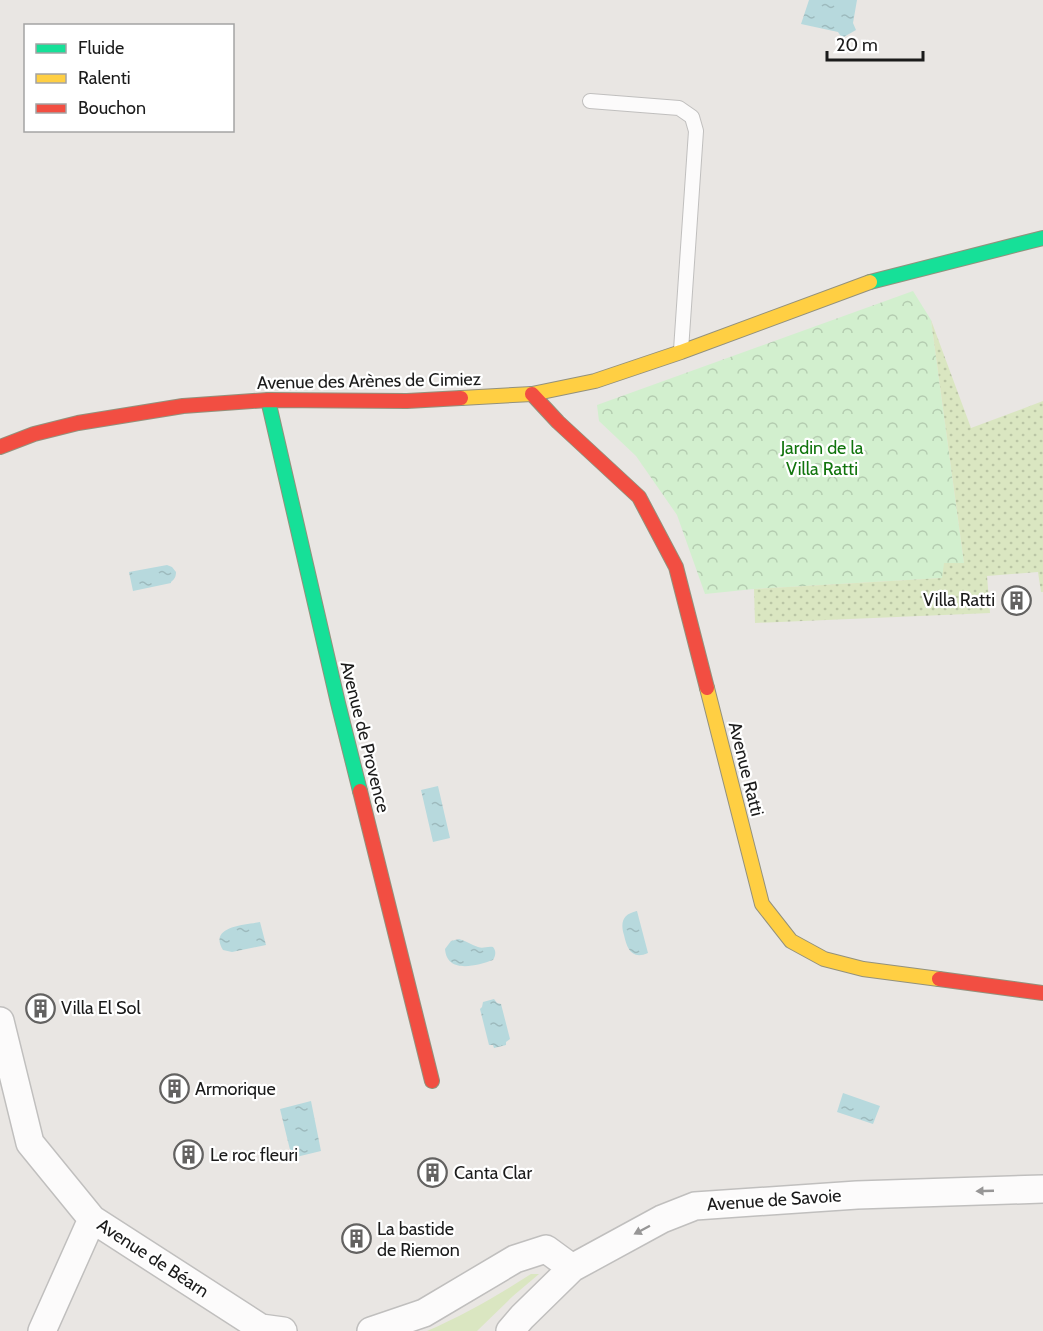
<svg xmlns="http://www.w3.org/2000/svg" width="1043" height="1331" viewBox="0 0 1043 1331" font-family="Cabin,sans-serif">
<defs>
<pattern id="park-crowns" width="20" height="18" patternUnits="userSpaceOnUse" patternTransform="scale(1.5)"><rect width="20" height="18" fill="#d2efce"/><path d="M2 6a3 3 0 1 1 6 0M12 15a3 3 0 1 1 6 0" fill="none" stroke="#b4ccb0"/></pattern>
<pattern id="garden-dots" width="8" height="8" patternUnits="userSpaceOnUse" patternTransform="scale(1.5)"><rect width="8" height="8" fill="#dae6c1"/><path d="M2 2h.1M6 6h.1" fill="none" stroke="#bac5a5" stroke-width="1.8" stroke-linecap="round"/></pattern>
<pattern id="water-ripples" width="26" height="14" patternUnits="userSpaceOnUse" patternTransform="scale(1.5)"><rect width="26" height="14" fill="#b7d9dd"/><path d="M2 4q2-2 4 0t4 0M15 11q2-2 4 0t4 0" fill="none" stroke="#9dbabd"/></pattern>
</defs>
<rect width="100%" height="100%" fill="#e9e6e3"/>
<path fill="#dae6c1" d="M 531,1274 L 539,1274 L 513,1296 L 477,1331 L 427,1331 C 464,1315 497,1296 531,1274 Z"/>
<path fill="url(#park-crowns)" d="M 913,291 L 931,320 L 964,563 L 943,578 L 754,589 L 705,594 L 677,515 L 636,456 L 599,421 L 597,405 Z"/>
<path fill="url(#garden-dots)" d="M 931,320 L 971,428 L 1043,401 L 1043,592 L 1041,592 L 1038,572 L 987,576 L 990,613 L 755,623 L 754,589 L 942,578 L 944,563 L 964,563 Z"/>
<path fill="url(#water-ripples)" d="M 809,0 L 857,0 L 853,23 L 856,30 L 842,38 L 838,32 L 801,24 Z
M 167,565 L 172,567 L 176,572 C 176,576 175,579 171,582 L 171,583 L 133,591 L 129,572 Z
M 438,786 L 450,838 L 433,842 L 421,790 Z
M 637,911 L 648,953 C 632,960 627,949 624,935 C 620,922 623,914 637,911 Z
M 260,922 L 266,945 L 232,952 L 223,950 C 208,926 245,925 260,922 Z
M 459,939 C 466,941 472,945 478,947 C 483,949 487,946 493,947 C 497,952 495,956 493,960 C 476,966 447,974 445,949 L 451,941 Z
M 494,999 L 497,1003 L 501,1004 L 510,1039 L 506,1042 L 506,1045 L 494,1048 L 493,1045 L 489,1045 L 480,1009 L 482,1007 L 483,1002 Z
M 843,1093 L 880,1106 L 873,1124 L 837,1112 Z
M 311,1101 L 321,1151 L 292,1158 L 280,1109 Z"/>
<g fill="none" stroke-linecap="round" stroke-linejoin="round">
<defs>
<path id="lane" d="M 590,101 L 679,108 L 692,117 L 696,131 L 681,350"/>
<path id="street" d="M 0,1021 L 30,1143 L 92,1219 L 261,1328 L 283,1331
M 42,1331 L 92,1219
M 371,1331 L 424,1313 L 515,1259 L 546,1249 L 572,1268
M 510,1331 L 522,1317 L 572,1268 L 662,1219 L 695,1206 L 857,1195 L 1043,1189"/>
<path id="fast" d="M 870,282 L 1043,238
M 268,400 L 338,703 L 360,791"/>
<path id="slow" d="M 461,398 L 532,394 L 595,381 L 681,352 L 870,282
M 707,688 L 762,904 L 791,941 L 824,959 L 863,969 L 939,979"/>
<path id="jam" d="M 532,394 L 558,422 L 639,497 L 676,567 L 707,688
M 0,447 L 34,434 L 78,423 L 183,406 L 268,400 L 407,401 L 461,398
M 360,791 L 432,1081
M 939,979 L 1043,993"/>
</defs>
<use href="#lane" stroke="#c0bfbe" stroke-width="16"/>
<use href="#street" stroke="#c0bfbe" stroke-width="30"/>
<use href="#fast" stroke="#93917c" stroke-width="16"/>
<use href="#slow" stroke="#93917c" stroke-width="16"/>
<use href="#jam" stroke="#93917c" stroke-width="16"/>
<use href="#lane" stroke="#fcfbfb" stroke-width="14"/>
<use href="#street" stroke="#fcfbfb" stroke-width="27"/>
<use href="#fast" stroke="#16e098" stroke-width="14"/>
<use href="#slow" stroke="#ffcf43" stroke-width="14"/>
<use href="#jam" stroke="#f24e42" stroke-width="14"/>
</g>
<defs><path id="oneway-solid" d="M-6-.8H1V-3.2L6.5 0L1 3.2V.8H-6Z" transform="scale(1.5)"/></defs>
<g fill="#979696">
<use href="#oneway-solid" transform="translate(985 1191) rotate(178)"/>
<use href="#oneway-solid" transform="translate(642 1230) rotate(152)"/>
</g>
<defs>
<symbol id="building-ring" viewBox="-11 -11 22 22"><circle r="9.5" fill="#fff" stroke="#636261" stroke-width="1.5"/><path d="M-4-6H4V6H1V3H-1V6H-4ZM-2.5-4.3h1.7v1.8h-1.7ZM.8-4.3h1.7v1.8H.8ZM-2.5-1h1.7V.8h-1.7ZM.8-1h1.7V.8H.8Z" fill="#636261"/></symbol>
</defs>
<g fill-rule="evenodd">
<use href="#building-ring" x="1000" y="584" width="33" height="33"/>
<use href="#building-ring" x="24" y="992" width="33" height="33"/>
<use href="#building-ring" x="158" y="1072" width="33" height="33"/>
<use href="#building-ring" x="172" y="1138" width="33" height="33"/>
<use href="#building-ring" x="416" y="1156" width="33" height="33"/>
<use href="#building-ring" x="340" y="1222" width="33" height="33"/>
</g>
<g text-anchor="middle" stroke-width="4.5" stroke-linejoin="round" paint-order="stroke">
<g font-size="18" fill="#1b1b1b" stroke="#fff">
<text transform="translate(369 381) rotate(-1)" y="6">Avenue des Arènes de Cimiez</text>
<text transform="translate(365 737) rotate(76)" y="6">Avenue de Provence</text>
<text transform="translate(746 769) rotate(76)" y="6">Avenue Ratti</text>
<text transform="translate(774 1200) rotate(-4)" y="6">Avenue de Savoie</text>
<text transform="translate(153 1258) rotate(33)" y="6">Avenue de Béarn</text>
</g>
<g font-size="18" fill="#11740d" stroke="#fff">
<text x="822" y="454">Jardin de la<tspan x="822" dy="21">Villa Ratti</tspan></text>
</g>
<g font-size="18" fill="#1b1b1b" stroke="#fff" text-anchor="start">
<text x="995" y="606" text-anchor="end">Villa Ratti</text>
<text x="61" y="1014">Villa El Sol</text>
<text x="195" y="1095">Armorique</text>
<text x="210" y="1161">Le roc fleuri</text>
<text x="454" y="1179">Canta Clar</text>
<text x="377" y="1235">La bastide<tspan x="377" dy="21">de Riemon</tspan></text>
</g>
</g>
<rect x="24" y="24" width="210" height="108" fill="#ffffff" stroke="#a4a4a4" stroke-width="1.5"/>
<rect x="36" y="44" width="30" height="9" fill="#16e098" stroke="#a4a4a4" stroke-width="1.5"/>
<text x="78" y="54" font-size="18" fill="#1b1b1b">Fluide</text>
<rect x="36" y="74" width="30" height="9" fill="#ffcf43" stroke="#a4a4a4" stroke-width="1.5"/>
<text x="78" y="84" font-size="18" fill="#1b1b1b">Ralenti</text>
<rect x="36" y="104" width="30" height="9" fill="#f24e42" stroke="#a4a4a4" stroke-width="1.5"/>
<text x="78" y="114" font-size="18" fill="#1b1b1b">Bouchon</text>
<path d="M827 51v9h96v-9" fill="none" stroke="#1b1b1b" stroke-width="3"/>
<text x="836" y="51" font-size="18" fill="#1b1b1b" stroke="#ffffff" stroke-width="4.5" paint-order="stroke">20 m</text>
</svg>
